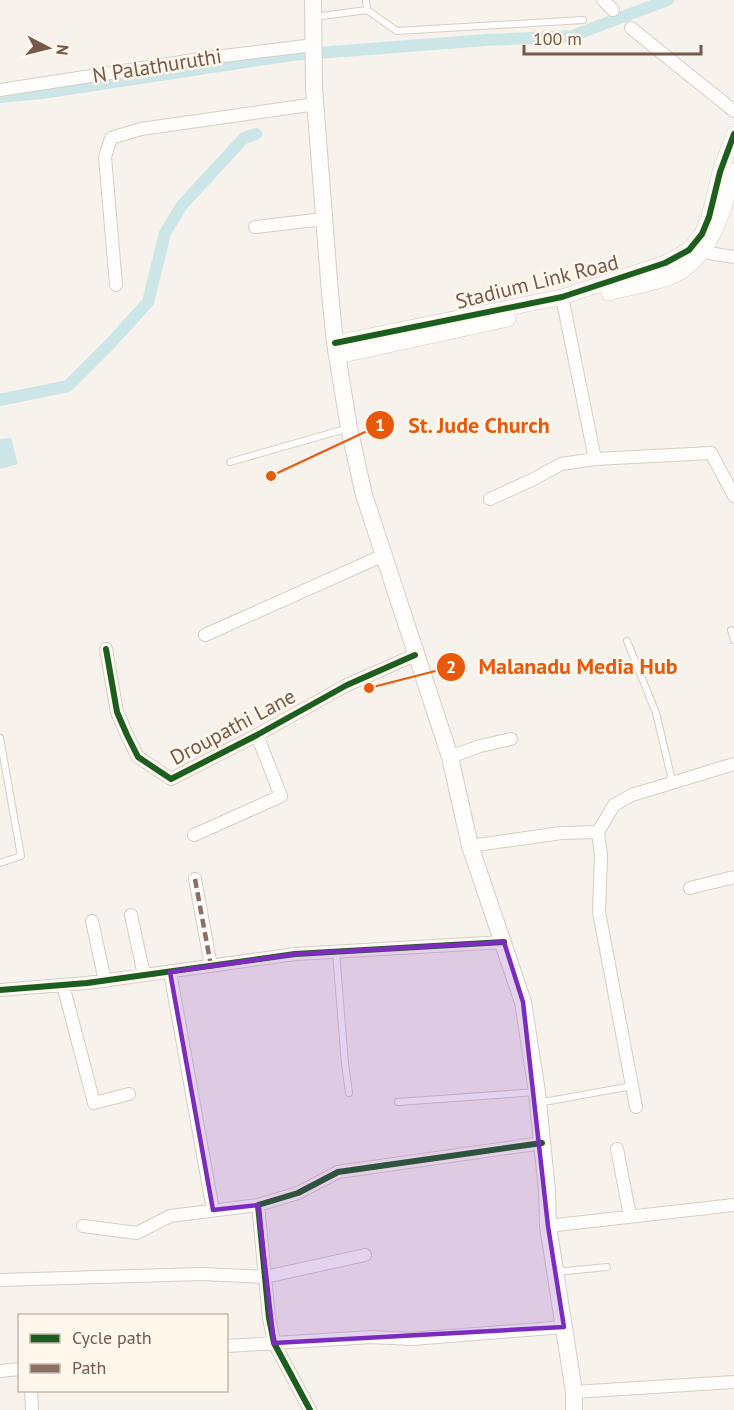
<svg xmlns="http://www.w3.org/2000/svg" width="734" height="1410" viewBox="0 0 734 1410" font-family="'PT Sans',sans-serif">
<rect width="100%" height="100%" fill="#f7f2eb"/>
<path fill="#cce6e8" d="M 11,438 L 18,464 L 0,469 L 0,439 Z"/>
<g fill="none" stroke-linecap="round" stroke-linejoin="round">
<path stroke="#cce6e8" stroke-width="12" d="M 0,97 L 42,93 L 292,55 L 486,40 L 572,36 L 668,0
M 0,400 L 68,386 L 110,344 L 148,302 L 165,233 L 182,205 L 244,138 L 256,134"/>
<defs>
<path id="service" d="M 367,10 L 397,31 L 583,20
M 314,17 L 367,10 L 366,0
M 230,462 L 349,428
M 731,630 L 734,640
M 627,641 L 656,713 L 671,776 L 668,783
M 0,738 L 21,856 L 0,863
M 336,952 L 345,1064 L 349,1093
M 398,1102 L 536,1092
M 538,1103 L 632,1086
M 556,1272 L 607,1267"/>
<path id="minor" d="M 603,0 L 613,10
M 631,28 L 734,111
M 0,90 L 207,58 L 314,45
M 255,227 L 324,219
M 703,252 L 734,257
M 116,285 L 105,157 L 111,138 L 141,129 L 316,104
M 562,297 L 595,459 L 711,453 L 734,496
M 490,499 L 534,479 L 561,464 L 595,459
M 205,635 L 384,555
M 106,649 L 117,712 L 127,735 L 138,757 L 171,779 L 257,735 L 347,685 L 415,655
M 450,757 L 480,746 L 511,739
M 598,832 L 601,855 L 599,912 L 636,1107
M 194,835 L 281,796 L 257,735
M 470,846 L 561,833 L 598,832 L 614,805 L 632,795 L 734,764
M 195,879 L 211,966
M 690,888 L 734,877
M 131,915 L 144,975
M 92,921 L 105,981
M 170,972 L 213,1210
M 63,985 L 94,1103 L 129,1094
M 0,990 L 87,983 L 295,954 L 504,942
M 617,1149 L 630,1216
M 83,1226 L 137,1233 L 170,1216 L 258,1205
M 548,1226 L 734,1205
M 0,1280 L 202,1274 L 265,1277 L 365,1255
M 226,1346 L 372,1337 L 412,1339 L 564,1327
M 0,1371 L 20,1369
M 31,1390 L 32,1410
M 574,1392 L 734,1382
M 310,1410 L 274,1343 L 269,1318 L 258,1205 L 298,1193 L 338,1172 L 542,1143"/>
<path id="tertiary" d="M 609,293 C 630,287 653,284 673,276 C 712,257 724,210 734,171
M 335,343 L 562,297 L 665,263 L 689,250 L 702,234 L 709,217 L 720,172 L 734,134
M 338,356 L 508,319"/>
<path id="secondary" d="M 313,0 L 314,88 L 330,293 L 335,343 L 349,428 L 364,495 L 450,757 L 470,846 L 523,1002 L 537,1092 L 547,1191 L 548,1226 L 574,1392 L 574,1410"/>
</defs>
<use href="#service" stroke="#d6cec8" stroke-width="8"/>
<use href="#minor" stroke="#d6cec8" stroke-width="14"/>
<use href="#tertiary" stroke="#d6cec8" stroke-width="16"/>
<use href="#secondary" stroke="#d6cec8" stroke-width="18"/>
<use href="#service" stroke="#fefdfc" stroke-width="6"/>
<use href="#minor" stroke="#fefdfc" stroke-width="12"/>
<use href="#tertiary" stroke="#fefdfc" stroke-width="15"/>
<use href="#secondary" stroke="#fefdfc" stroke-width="16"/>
<path stroke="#8d6e63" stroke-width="4.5" stroke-dasharray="9 4.5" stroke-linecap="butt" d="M 195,879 L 211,966"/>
<defs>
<path id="cycleway" d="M 335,343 L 562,297 L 665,263 L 689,250 L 702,234 L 709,217 L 720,172 L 734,134
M 106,649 L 117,712 L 127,735 L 138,757 L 171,779 L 257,735 L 347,685 L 415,655
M 0,990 L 87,983 L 295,954 L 504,942
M 310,1410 L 274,1343 L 269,1318 L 258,1205 L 298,1193 L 338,1172 L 542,1143"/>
</defs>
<use href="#cycleway" stroke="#fff7ec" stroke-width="10"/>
<use href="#cycleway" stroke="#1b5e20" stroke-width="6"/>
</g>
<path fill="#7b2cbf" fill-opacity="0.2" stroke="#7b2cbf" stroke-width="4.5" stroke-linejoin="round" d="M 504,942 L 523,1002 L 548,1226 L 564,1327 L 274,1343 L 258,1205 L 213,1210 L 170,972 L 295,954 Z"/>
<g text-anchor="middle" stroke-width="5" stroke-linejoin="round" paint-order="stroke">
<g font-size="21" fill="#76594b" stroke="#fff7ec">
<text transform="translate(157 66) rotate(-9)" y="7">N Palathuruthi</text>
<text transform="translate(537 282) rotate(-14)" y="7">Stadium Link Road</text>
<text transform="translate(233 727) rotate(-28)" y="7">Droupathi Lane</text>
</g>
</g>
<path fill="none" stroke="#e8590c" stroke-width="2" d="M271 476L380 425M369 688L451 667"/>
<g fill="#e8590c" stroke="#fff7ec" stroke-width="2">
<circle cx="271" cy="476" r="6"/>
<circle cx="369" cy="688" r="6"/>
<circle cx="380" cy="425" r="15"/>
<circle cx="451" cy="667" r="15"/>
</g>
<g font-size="18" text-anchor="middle" font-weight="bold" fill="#fff">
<text x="380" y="431">1</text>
<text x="451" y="673">2</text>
</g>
<g font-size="22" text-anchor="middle" font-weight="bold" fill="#e8590c" stroke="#fff7ec" stroke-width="5" stroke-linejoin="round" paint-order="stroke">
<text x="479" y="433">St. Jude Church</text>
<text x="578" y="674">Malanadu Media Hub</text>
</g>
<rect x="18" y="1314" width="210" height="78" fill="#fff7ec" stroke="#c8b8ac" stroke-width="1.5"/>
<rect x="30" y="1334" width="30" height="9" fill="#1b5e20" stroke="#c8b8ac" stroke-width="1.5"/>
<text x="72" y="1344" font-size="18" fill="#76594b">Cycle path</text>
<rect x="30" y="1364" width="30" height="9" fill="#8d6e63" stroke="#c8b8ac" stroke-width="1.5"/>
<text x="72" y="1374" font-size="18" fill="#76594b">Path</text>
<g transform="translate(48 48) rotate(97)" stroke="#fff7ec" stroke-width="4.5" paint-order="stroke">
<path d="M0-4.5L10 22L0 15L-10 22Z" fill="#76594b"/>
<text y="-9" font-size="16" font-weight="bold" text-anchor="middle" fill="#76594b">N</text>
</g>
<path d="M524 45v9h177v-9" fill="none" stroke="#76594b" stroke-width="3"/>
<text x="533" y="45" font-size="18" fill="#76594b" stroke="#fff7ec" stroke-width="4.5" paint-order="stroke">100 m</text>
</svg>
